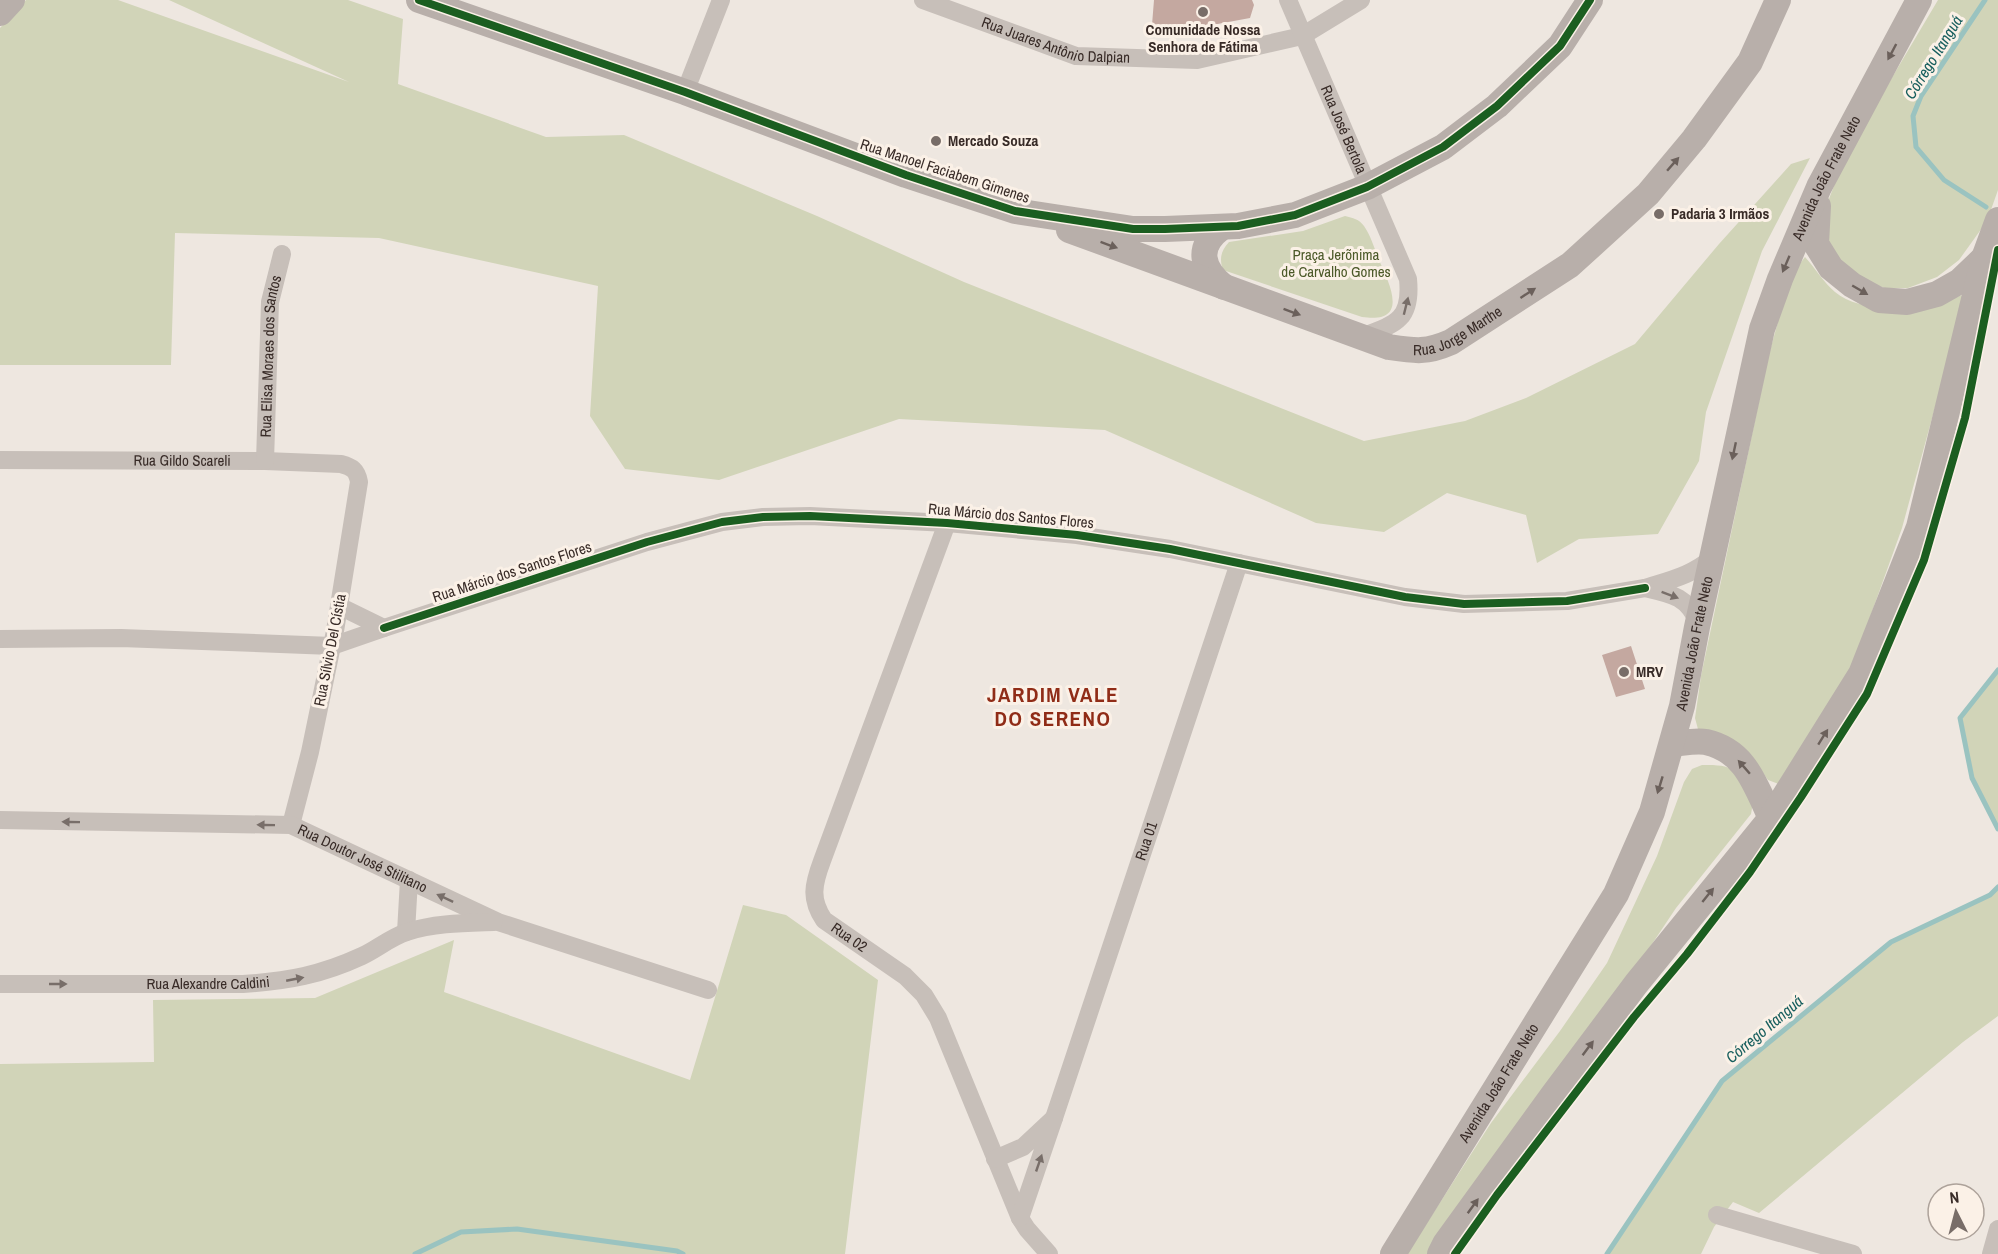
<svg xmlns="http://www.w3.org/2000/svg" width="1998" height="1254" viewBox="0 0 1998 1254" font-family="'Archivo Narrow',sans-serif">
<rect width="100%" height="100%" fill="#eee7e0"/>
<path fill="#d1d4b8" d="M 26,0 L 118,0 L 349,82 L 169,0 L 348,0 L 403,19 L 398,84 L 546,137 L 624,135 L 817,216 L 964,282 L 1364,441 L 1465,421 L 1526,398 L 1635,344 L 1719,244 L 1791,164 L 1810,158 L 1762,251 L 1706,412 L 1699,461 L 1658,534 L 1579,539 L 1537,563 L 1526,515 L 1447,493 L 1384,532 L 1316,523 L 1105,430 L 899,419 L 719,480 L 625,469 L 590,416 L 598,286 L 379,238 L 175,233 L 171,365 L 0,365 L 0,28 Z
M 1938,0 L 1998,0 L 1998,190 L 1987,221 L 1959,260 L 1937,277 L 1908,288 L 1885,288 L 1862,281 L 1846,271 L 1826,240 L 1827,204 L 1846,155 Z
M 1345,216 C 1353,218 1359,219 1364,226 C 1371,236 1375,250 1379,260 C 1390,285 1410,324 1362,317 L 1223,270 C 1219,258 1221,251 1229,242 L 1303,231 Z
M 1805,257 C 1815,268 1824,283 1835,292 C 1865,318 1933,305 1966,294 L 1902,528 L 1850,673 L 1784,786 L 1768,780 L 1750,754 L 1699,733 L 1695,718 L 1701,676 L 1769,354 L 1791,275 Z
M 1998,670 L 1998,829 L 1972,778 L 1960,718 Z
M 1702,765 C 1737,764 1735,771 1754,797 L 1751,814 L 1676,908 L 1628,980 L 1428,1254 L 1407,1254 L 1491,1123 L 1560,1031 L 1607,963 L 1657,856 L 1684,782 L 1692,769 Z
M 1998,887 L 1998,1016 L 1963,1042 L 1759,1213 L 1733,1202 L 1714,1227 L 1701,1254 L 1607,1254 L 1722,1081 L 1891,942 L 1990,895 Z
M 743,905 L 786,915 L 878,980 L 845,1254 L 0,1254 L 0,1064 L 154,1062 L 153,1000 L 315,998 L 454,940 L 444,992 L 690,1080 Z"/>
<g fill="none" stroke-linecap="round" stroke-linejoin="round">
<path stroke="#9ac3c0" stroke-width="5" d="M 1985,0 L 1921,96 L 1913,116 L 1916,147 L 1944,180 L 1986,207
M 1998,670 L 1960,718 L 1972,778 L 1998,829
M 415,1254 L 461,1232 L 517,1229 L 677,1251 L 683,1254
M 1607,1254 L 1722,1081 L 1891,942 L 1990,895 L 1998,887"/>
</g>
<path fill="#c4a8a0" d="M 1154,0 L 1252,0 L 1254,5 L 1250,18 L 1158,35 L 1152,25 Z
M 1631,646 L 1645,689 L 1616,697 L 1602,655 Z"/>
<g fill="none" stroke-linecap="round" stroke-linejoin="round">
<g stroke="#c7bfb9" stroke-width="18">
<path id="s1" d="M 923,0 L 1076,56 L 1197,60 L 1302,36 L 1361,0"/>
<path id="s2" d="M 1288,0 L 1408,279 C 1412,320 1396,324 1361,337"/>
<path d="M 685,92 L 721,0"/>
<path id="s3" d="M 0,460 L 265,461 L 341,464 C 352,467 357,470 359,482 L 335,631 L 310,752 L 291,825"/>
<path id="s4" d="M 265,461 L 270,302 L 282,254"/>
<path id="s5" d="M 947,523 L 822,861 C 813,885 810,899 824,920 L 905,976 L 924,995 L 938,1018 L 1020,1218 L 1027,1229 L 1049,1254"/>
<path d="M 1698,622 C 1687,596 1671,594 1645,588 C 1670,580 1693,575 1713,557"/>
<path d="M 384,628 L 647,542 L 722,522 L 763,517 L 810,516 L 947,523 L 1077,535 L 1170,549 L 1405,597 L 1464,604 L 1567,601 L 1645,588"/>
<path d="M 0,639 L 121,638 L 332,646 L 384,628 L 339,606"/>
<path id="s6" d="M 0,820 L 291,825 L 498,922 L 708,990"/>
<path d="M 406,932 L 409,880"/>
<path id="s7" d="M 0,984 L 243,984 C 288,981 321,975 362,956 C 377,949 391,937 407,932 C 435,923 465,923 494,922"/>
<path id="s8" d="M 1054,1118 L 1239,563"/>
<path d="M 995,1159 L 1023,1147 L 1054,1118 L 1020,1218"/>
<path d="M 1717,1215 L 1853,1254"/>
<path d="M 1991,1254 L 1998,1229"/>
</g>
<g stroke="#b8afaa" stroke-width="26">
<path d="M 419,0 L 685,92 L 906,175 L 1015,211 L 1133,229 L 1165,229 L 1238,226 L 1295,215 L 1367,187 L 1443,147 L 1497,106 L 1560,46 L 1590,0"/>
<path d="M 0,13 L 12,0"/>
<path d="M 1818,206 L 1816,244 L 1831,268 L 1852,285 L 1879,300 L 1907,302 L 1937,294 L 1960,281 L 1984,258"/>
<path d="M 1221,228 C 1196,247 1201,268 1224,287"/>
<path id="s9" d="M 1069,230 L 1389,347 C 1415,351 1426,353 1451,342 L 1570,265 L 1648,194 L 1694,139 L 1750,62 L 1778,0"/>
<path d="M 1672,744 C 1683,743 1696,740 1706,742 C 1746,751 1755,785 1771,818"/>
<path id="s10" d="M 1393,1254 L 1616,894 L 1652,812 L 1682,706 L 1697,627 L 1762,329 L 1780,279 L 1819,187 L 1919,0"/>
<path d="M 1440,1254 L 1445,1244 L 1553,1095 L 1636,984 L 1771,818 L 1861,674 L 1919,527 L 1984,258 L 1998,220"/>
</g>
<defs>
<path id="cycleway" d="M 419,0 L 685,92 L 906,175 L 1015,211 L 1133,229 L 1165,229 L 1238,226 L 1295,215 L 1367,187 L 1443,147 L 1497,106 L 1560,46 L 1590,0
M 384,628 L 647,542 L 722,522 L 763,517 L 810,516 L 947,523 L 1077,535 L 1170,549 L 1405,597 L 1464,604 L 1567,601 L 1645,588
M 1455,1254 L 1497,1195 L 1634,1017 L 1687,954 L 1750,872 L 1801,797 L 1867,694 L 1924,560 L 1965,418 L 1998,250"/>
</defs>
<use href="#cycleway" stroke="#fbf1e7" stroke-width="11"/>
<use href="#cycleway" stroke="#1b5e20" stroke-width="8"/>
</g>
<defs><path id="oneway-solid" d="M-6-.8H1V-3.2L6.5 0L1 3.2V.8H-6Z" transform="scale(1.5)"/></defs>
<g fill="#6b605b">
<use href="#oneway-solid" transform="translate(1892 52) rotate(118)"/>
<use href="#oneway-solid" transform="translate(1673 164) rotate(-49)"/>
<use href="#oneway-solid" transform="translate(1109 245) rotate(20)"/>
<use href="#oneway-solid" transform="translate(1786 264) rotate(113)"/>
<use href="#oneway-solid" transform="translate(1860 290) rotate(30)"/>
<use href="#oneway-solid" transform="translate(1528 293) rotate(-33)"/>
<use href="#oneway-solid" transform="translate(1292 312) rotate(20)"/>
<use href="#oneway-solid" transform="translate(1734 451) rotate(102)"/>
<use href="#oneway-solid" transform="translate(1823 737) rotate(-58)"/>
<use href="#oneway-solid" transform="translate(1744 767) rotate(-131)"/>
<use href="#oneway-solid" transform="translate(1660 785) rotate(107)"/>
<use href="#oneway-solid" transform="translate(1708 895) rotate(-51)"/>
<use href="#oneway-solid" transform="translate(1588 1048) rotate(-53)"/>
<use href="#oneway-solid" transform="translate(1473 1206) rotate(-54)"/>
</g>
<g fill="#786e69">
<use href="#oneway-solid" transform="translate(1406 306) rotate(-76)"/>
<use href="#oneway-solid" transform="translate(1670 595) rotate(21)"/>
<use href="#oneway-solid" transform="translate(71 822) rotate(-179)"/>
<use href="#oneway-solid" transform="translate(266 825) rotate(-179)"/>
<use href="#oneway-solid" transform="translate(445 898) rotate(-155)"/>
<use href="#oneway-solid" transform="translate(295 979) rotate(-11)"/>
<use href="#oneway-solid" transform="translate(58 984)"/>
<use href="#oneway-solid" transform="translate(1039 1163) rotate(-71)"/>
</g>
<g fill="#786d68" stroke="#fbf1e7" stroke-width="2">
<circle cx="1203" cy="12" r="6"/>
<circle cx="936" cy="141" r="6"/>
<circle cx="1659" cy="214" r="6"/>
<circle cx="1624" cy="672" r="6"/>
</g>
<g text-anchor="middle" stroke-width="6" stroke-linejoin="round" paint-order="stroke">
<g font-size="15" font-weight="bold" fill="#382b27" stroke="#fbf1e7" text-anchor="start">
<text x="1203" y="35" text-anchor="middle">Comunidade Nossa<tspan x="1203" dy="17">Senhora de Fátima</tspan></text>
<text x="948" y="146">Mercado Souza</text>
<text x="1671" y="219">Padaria 3 Irmãos</text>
<text x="1636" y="677">MRV</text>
</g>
<g font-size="15" fill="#382b27" stroke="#fbf1e7">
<text dy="5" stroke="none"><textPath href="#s1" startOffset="140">Rua Juares Antônio Dalpian</textPath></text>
<text dy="5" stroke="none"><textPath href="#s2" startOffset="141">Rua José Bertola</textPath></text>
<text transform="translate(945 171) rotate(18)" y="5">Rua Manoel Faciabem Gimenes</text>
<text dy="5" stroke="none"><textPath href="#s10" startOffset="1173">Avenida João Frate Neto</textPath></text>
<text dy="5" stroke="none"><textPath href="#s9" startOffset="414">Rua Jorge Marthe</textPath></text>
<text dy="5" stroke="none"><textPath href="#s4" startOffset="105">Rua Elisa Moraes dos Santos</textPath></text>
<text dy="5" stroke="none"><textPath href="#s3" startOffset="182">Rua Gildo Scareli</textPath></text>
<text transform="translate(1011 516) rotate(5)" y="5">Rua Márcio dos Santos Flores</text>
<text transform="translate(512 572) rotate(-18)" y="5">Rua Márcio dos Santos Flores</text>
<text dy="5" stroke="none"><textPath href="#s10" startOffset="687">Avenida João Frate Neto</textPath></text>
<text transform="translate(330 650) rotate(-79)" y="5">Rua Sílvio Del Cístia</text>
<text dy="5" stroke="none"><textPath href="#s8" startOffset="292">Rua 01</textPath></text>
<text dy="5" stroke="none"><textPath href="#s6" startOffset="370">Rua Doutor José Stilitano</textPath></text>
<text dy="5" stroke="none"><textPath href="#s5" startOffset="453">Rua 02</textPath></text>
<text dy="5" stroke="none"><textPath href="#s7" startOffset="208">Rua Alexandre Caldini</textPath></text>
<text dy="5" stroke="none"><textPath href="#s10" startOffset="201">Avenida João Frate Neto</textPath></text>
</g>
<g font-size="15" fill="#4b5928" stroke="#fbf1e7">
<text x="1336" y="260">Praça Jerõnima<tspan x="1336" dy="17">de Carvalho Gomes</tspan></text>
</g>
<g font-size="16" font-style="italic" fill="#185f5e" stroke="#fbf1e7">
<text transform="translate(1933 57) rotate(-58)" y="6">Córrego Itanguá</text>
<text transform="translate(1764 1029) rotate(-40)" y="6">Córrego Itanguá</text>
</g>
<g font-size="21" font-weight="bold" letter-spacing="1.5" fill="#902c17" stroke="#fbf1e7">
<text x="1053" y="702">JARDIM VALE<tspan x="1053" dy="24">DO SERENO</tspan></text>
</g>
</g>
<g transform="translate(1956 1212) rotate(354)"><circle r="28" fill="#fbf1e7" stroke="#ada29a" stroke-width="1.5"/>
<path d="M0-4.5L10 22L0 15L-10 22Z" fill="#786d68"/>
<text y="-9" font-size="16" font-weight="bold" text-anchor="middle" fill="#382b27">N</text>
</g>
</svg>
